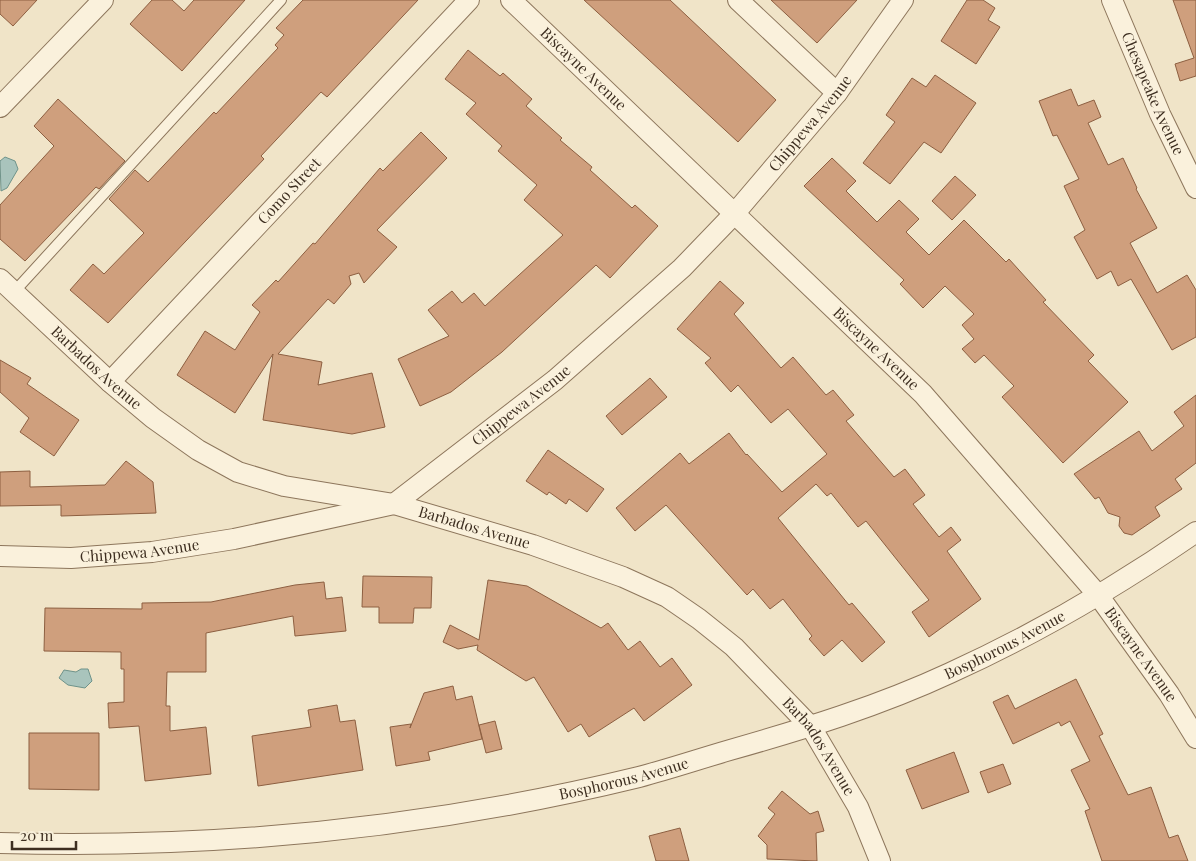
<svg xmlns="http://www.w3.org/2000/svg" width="1196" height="861" viewBox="0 0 1196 861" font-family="'Playfair Display',serif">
<rect width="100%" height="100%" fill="#f0e4c8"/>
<path fill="#a9c4bc" stroke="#6f938a" d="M 5,157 L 15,161 L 18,169 L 7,188 L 1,191 L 0,161 Z
M 81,669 L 88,669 L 92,681 L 85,688 L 68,685 L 59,678 L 64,670 L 76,672 Z"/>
<path fill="#cf9f7d" stroke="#8d5f41" d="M 0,0 L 37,0 L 13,26 L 0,14 Z
M 152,0 L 172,0 L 184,11 L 194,0 L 245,0 L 182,71 L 130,24 Z
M 303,0 L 418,0 L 327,97 L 321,92 L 261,156 L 264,159 L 108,323 L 70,290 L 93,264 L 104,274 L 144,233 L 109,199 L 135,170 L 148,182 L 214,112 L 216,114 L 278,48 L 275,45 L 284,35 L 276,28 Z
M 584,0 L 670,0 L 776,100 L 738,142 Z
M 771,0 L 857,0 L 817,43 Z
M 967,0 L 983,0 L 995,8 L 988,20 L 1000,27 L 976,64 L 941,41 Z
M 1173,0 L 1196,0 L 1196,76 L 1180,81 L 1175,64 L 1194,58 Z
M 468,50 L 500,76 L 503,73 L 532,99 L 526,106 L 562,138 L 560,140 L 592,167 L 590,170 L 632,208 L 635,205 L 658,226 L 610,278 L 596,265 L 502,352 L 451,392 L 420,406 L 398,359 L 449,336 L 428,310 L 452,291 L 462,303 L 474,293 L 485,306 L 563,235 L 524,200 L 537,185 L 498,151 L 502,146 L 466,114 L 476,103 L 445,79 Z
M 935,75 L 976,103 L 941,153 L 924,142 L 890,184 L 863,163 L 895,122 L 886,115 L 912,78 L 926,87 Z
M 1071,89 L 1078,106 L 1094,100 L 1101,117 L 1088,123 L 1108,165 L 1123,158 L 1137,188 L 1136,189 L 1157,228 L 1130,243 L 1157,293 L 1187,275 L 1196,290 L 1196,337 L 1172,350 L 1131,279 L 1118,286 L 1111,271 L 1097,279 L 1074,237 L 1085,230 L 1064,186 L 1079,179 L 1057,135 L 1053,136 L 1039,101 Z
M 58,99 L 125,161 L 99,189 L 96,187 L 25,261 L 0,239 L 0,205 L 54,146 L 34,126 Z
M 421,132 L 447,158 L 377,230 L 397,247 L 364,283 L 359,273 L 349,276 L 351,284 L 334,304 L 328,299 L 278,354 L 322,362 L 318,385 L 372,373 L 385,427 L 352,434 L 263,420 L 273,354 L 235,413 L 177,375 L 205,331 L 235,350 L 260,312 L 252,305 L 276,280 L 278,282 L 313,243 L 315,244 L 380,168 L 383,171 Z
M 832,158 L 856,181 L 846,191 L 877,222 L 899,200 L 919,219 L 906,232 L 929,255 L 964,220 L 1006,262 L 1009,259 L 1046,300 L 1043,302 L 1094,355 L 1088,361 L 1128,402 L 1063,463 L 1002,397 L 1014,386 L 984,355 L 975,363 L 962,349 L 974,339 L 962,325 L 974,314 L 945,286 L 923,308 L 900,284 L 904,280 L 804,186 Z
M 955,176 L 976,195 L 952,220 L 932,201 Z
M 720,281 L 744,303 L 734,314 L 781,368 L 793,357 L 826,395 L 833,390 L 854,415 L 846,421 L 894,477 L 905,469 L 925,495 L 913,504 L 939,537 L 951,527 L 961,540 L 947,551 L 981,599 L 929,637 L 912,612 L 929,600 L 866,521 L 858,527 L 831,493 L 827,496 L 816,484 L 778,518 L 849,605 L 852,603 L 885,642 L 862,662 L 842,640 L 824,656 L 809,639 L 812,636 L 783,599 L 770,609 L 753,589 L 747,595 L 666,505 L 635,531 L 616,508 L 680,453 L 689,464 L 729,433 L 746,455 L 747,454 L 782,492 L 827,454 L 788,409 L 771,423 L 738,385 L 731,392 L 705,363 L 711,358 L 677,329 Z
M 0,360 L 31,378 L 27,384 L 79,420 L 54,456 L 20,432 L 29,418 L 0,392 Z
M 650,378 L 667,397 L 622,435 L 606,416 Z
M 1196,395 L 1196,463 L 1175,479 L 1182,489 L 1155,507 L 1160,516 L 1132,535 L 1124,533 L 1119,526 L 1120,517 L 1108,513 L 1099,497 L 1095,499 L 1074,474 L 1139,431 L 1152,451 L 1184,426 L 1174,412 Z
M 548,450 L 604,489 L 587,512 L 569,499 L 566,504 L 549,492 L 547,495 L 526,481 Z
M 126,461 L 153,482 L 156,513 L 61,516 L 61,505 L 0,506 L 0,472 L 30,471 L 30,487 L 105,485 Z
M 363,576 L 432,577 L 431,608 L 414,608 L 413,623 L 379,623 L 379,607 L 362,607 Z
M 488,580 L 527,586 L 601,628 L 608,623 L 628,650 L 640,641 L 660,667 L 672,658 L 692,685 L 644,721 L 634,708 L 589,737 L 581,724 L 568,732 L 534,677 L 526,681 L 477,650 L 478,645 L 458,649 L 443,642 L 450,625 L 479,640 Z
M 324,582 L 326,599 L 342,597 L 346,631 L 295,636 L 293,616 L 206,633 L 206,672 L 167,672 L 166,706 L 170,706 L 170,731 L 206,727 L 211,774 L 145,781 L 139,726 L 109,728 L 108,703 L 124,702 L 124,669 L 121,669 L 121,652 L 44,651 L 45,608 L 142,609 L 142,603 L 211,602 L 295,585 Z
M 1076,679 L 1103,734 L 1099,736 L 1128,795 L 1151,787 L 1169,838 L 1178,835 L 1188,861 L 1102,861 L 1085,811 L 1090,809 L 1071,770 L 1090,761 L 1070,721 L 1061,726 L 1059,722 L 1013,744 L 993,702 L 1008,695 L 1015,709 Z
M 453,686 L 456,700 L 472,696 L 482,739 L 428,752 L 430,760 L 396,766 L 390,727 L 411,724 L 410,728 L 424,693 Z
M 337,705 L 340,722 L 355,720 L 363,770 L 258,786 L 252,736 L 311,727 L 308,710 Z
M 495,721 L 502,749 L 486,753 L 479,725 Z
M 29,733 L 99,733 L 99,790 L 29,789 Z
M 954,752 L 969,792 L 922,809 L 906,770 Z
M 1003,764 L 1011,784 L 988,793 L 980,772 Z
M 782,791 L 810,814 L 818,811 L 824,831 L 816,833 L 817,861 L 767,859 L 767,845 L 758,836 L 775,814 L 768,808 Z
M 680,828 L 689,861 L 656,861 L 649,836 Z"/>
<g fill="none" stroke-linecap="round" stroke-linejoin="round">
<defs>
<path id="lane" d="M 14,292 L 281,0"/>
<g id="street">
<path id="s1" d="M 511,0 L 923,394 L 1098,595 L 1169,694 L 1196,738"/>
<path d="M 738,0 L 837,93"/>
<path id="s2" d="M 1112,0 L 1160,114 L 1196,188"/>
<path d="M 0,107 L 103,0"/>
<path id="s3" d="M 0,279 L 110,382 L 153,418 L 198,450 L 238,472 L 284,486 L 394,504 L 533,545 L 623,577 L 667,597 L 699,619 L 734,647 L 811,727 L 858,807 L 880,861"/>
<path id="s4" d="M 110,382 L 469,0"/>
<path id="s5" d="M 0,556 L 71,558 L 152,552 L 234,539 L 394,504 L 555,380 L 682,268 L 735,213 L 837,93 L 903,0"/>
<path id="s6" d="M 0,843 C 214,849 430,828 639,777 C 669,769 699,759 730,750 C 804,729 879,706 950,673 C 1036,634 1118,586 1196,532"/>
</g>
</defs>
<use href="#lane" stroke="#8d765c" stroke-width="12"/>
<use href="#street" stroke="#8d765c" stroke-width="22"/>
<use href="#lane" stroke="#faf1dc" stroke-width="10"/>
<use href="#street" stroke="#faf1dc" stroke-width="20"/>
</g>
<g text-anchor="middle" stroke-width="4" stroke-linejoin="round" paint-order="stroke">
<g font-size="15" fill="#3d2e20" stroke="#f7eed8">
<text dy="5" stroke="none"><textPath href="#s1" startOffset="100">Biscayne Avenue</textPath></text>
<text dy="5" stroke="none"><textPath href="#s2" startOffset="102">Chesapeake Avenue</textPath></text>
<text dy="5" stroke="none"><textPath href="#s5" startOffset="965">Chippewa Avenue</textPath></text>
<text dy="5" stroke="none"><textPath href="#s4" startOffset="262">Como Street</textPath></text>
<text dy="5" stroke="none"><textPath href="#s1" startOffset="505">Biscayne Avenue</textPath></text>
<text dy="5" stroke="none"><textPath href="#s3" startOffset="131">Barbados Avenue</textPath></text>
<text dy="5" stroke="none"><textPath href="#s5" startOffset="560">Chippewa Avenue</textPath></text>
<text dy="5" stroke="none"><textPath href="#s3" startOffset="551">Barbados Avenue</textPath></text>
<text dy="5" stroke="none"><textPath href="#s5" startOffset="140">Chippewa Avenue</textPath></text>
<text dy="5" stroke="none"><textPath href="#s6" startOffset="1034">Bosphorous Avenue</textPath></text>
<text dy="5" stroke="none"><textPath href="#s1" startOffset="910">Biscayne Avenue</textPath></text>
<text dy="5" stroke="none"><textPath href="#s3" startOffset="971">Barbados Avenue</textPath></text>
<text dy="5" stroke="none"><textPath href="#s6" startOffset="629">Bosphorous Avenue</textPath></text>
</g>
</g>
<path d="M12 841v8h64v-8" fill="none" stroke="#3d2e20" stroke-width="2.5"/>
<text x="20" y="841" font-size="15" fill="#3d2e20" stroke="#f7eed8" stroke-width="4" paint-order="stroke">20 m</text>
</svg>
